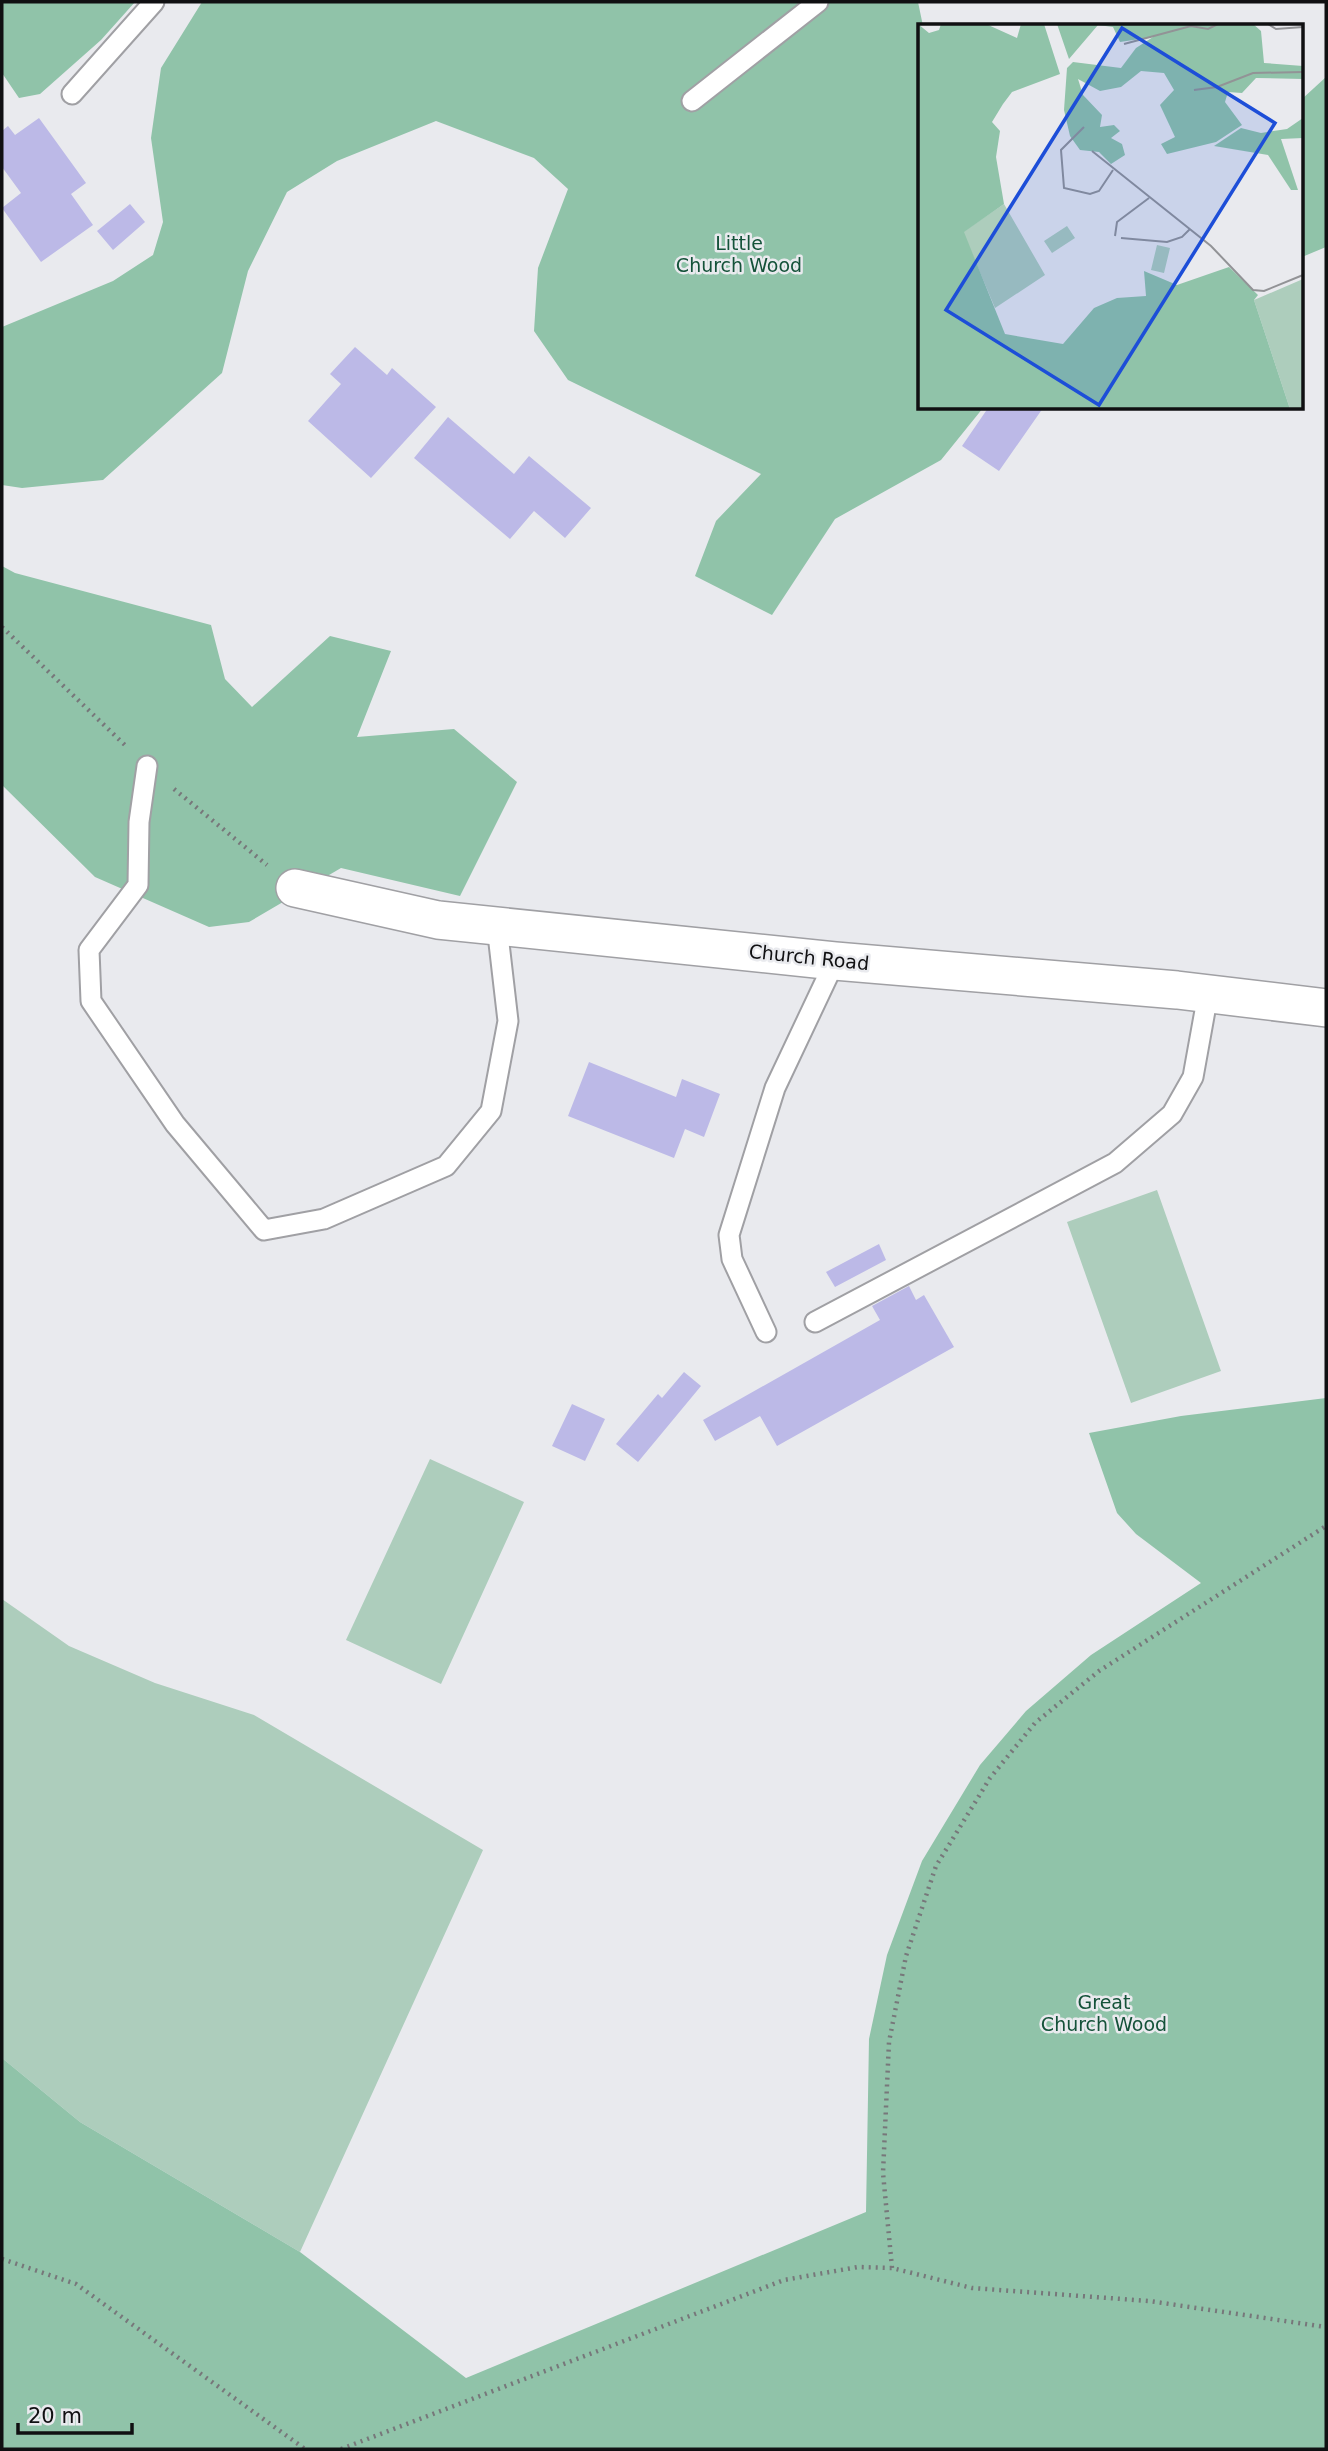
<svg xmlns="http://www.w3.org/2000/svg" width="1328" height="2451" viewBox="0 0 1328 2451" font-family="'DejaVu Sans',sans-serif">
<rect width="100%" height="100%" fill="#e9eaee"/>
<path fill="#adcdbc" d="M 1157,1190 L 1221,1371 L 1131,1403 L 1067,1222 Z
M 430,1459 L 524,1502 L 441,1684 L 346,1640 Z
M 2,1599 L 69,1646 L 155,1683 L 254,1715 L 483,1850 L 300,2252 L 80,2122 L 2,2058 Z"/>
<path fill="#90c3a9" d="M 2,2 L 135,2 L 101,40 L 40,94 L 19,98 L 2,73 Z
M 202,2 L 918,2 L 923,26 L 920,26 L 920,408 L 983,408 L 941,460 L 835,519 L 772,615 L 695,576 L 716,521 L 761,474 L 568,380 L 534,331 L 538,268 L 568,189 L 534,158 L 436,121 L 337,161 L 287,192 L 248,271 L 222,373 L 103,480 L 22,488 L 2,485 L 2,327 L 113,281 L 153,255 L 163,222 L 151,138 L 161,68 Z
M 1326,77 L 1326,247 L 1302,257 L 1302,99 Z
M 2,566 L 15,573 L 211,625 L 225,679 L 252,707 L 330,636 L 391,651 L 357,737 L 454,729 L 517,782 L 460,896 L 341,868 L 249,922 L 209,927 L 95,877 L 2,785 Z
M 1326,1398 L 1326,2449 L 2,2449 L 2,2058 L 80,2122 L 300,2252 L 466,2378 L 866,2212 L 869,2039 L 887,1955 L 922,1861 L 980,1765 L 1026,1711 L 1091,1655 L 1201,1583 L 1136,1534 L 1117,1513 L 1089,1433 L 1181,1416 Z"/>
<path fill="#bcb9e7" d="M 39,118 L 86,183 L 71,194 L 93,225 L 41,262 L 2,208 L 21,193 L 2,167 L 2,131 L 8,126 L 15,135 Z
M 130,204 L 145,222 L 113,250 L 97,231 Z
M 355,347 L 387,375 L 392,368 L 436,407 L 371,478 L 308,421 L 341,384 L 330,374 Z
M 988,408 L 1043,408 L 999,471 L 962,446 Z
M 448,417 L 514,474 L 529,456 L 591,508 L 565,538 L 534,511 L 510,539 L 414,458 Z
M 589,1062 L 676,1097 L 682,1079 L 720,1094 L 704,1137 L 685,1129 L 674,1158 L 568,1116 Z
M 879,1244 L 886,1260 L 835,1287 L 826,1272 Z
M 909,1286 L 916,1300 L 924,1295 L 954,1347 L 777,1446 L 760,1416 L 715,1441 L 703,1420 L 880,1320 L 872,1306 Z
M 684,1372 L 701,1386 L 638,1462 L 616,1444 L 658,1394 L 662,1398 Z
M 572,1404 L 605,1419 L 585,1461 L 552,1446 Z"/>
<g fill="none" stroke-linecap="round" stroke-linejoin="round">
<defs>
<path id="service" d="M 72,94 L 154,2
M 692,101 L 818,2
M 147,766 L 139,822 L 138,885 L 89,950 L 91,1001 L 175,1124 L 264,1230 L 324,1219 L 446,1166 L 491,1111 L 508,1021 L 497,926
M 815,1322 L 1115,1163 L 1172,1114 L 1193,1077 L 1208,994
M 766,1332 L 732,1259 L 729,1235 L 775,1088 L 835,961"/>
<path id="minor" d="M 295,888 L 438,920 L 835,961 L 1177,990 L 1326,1008"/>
</defs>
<use href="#service" stroke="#a0a0a4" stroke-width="23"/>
<use href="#minor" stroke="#a0a0a4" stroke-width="40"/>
<path stroke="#77777a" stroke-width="4.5" stroke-dasharray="2 5" stroke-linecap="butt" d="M 2,627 L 128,748
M 174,789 L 267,865
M 2,2259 L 76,2284 L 305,2449
M 892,2268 L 883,2173 L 889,2042 L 906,1956 L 936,1866 L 990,1778 L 1035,1723 L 1099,1671 L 1326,1526
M 341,2449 L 784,2280 L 858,2267 L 892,2268 L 972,2288 L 1149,2301 L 1326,2327"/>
<use href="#service" stroke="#fff" stroke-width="19"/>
<use href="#minor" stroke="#fff" stroke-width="37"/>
</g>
<g text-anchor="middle" stroke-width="5" stroke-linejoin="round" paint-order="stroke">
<g font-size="19" fill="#145239" stroke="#e9eaee">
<text x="739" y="250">Little<tspan x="739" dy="22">Church Wood</tspan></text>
<text x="1104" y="2009">Great<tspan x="1104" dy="22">Church Wood</tspan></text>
</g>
<g font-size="19" fill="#101012" stroke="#e9eaee">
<text transform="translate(809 957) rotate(6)" y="7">Church Road</text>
</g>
</g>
<g transform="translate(918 24)">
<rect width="385" height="385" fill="#e9eaee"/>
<path d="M 86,180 L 127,251 L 77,284 L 45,208 ZM 149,202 L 157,214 L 134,229 L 126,217 ZM 239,221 L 252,224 L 246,249 L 233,246 ZM 385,255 L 385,385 L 372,385 L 336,276 Z" fill="#adcdbc"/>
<path d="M 0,0 L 11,9 L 21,6 L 23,0 L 68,0 L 99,14 L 103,0 L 126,0 L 142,50 L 94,68 L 85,80 L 74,98 L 82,107 L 78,133 L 86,180 L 46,208 L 87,310 L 145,320 L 176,284 L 199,274 L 228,272 L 226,247 L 259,261 L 311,243 L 340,271 L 336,276 L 372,385 L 0,385 ZM 139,0 L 335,0 L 343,7 L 346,39 L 385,42 L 385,55 L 338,54 L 324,69 L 310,68 L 307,78 L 324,101 L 298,118 L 249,130 L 243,120 L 257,113 L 242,81 L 256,66 L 246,49 L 223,47 L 203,63 L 182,67 L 160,55 L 165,71 L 184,91 L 182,103 L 196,101 L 202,107 L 193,114 L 204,120 L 207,131 L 193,140 L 181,128 L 162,126 L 152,112 L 146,86 L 149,44 L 155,38 L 203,44 L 218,24 L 235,13 L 202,18 L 195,3 L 180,1 L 151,35 ZM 385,94 L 385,114 L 363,115 L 380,166 L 373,166 L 350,131 L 296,122 L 323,104 L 343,109 L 369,105 Z" fill="#90c3a9"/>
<path fill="none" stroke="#929396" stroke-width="2" d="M 350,0 L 358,5 L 385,3M 206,20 L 273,2 L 290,5 L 300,0M 276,66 L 299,63 L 335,49 L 385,48M 166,103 L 143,126 L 146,164 L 172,170 L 181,167 L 195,146M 174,127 L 293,222 L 335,266 L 346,267 L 385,251M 197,212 L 199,198 L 231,174M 203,214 L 249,218 L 264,213 L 272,205"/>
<path fill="#1d4ed8" fill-opacity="0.15" stroke="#1d4ed8" stroke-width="3.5" d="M 204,4 L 357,99 L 181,381 L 28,286 Z"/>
<rect width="385" height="385" fill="none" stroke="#101012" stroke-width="3.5"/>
</g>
<rect width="1328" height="2451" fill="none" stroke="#101012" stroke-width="7"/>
<path d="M18 2423v10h114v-10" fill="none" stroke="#101012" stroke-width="3.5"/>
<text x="28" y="2423" font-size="21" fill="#101012" stroke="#e9eaee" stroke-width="5" paint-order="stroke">20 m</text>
</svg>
